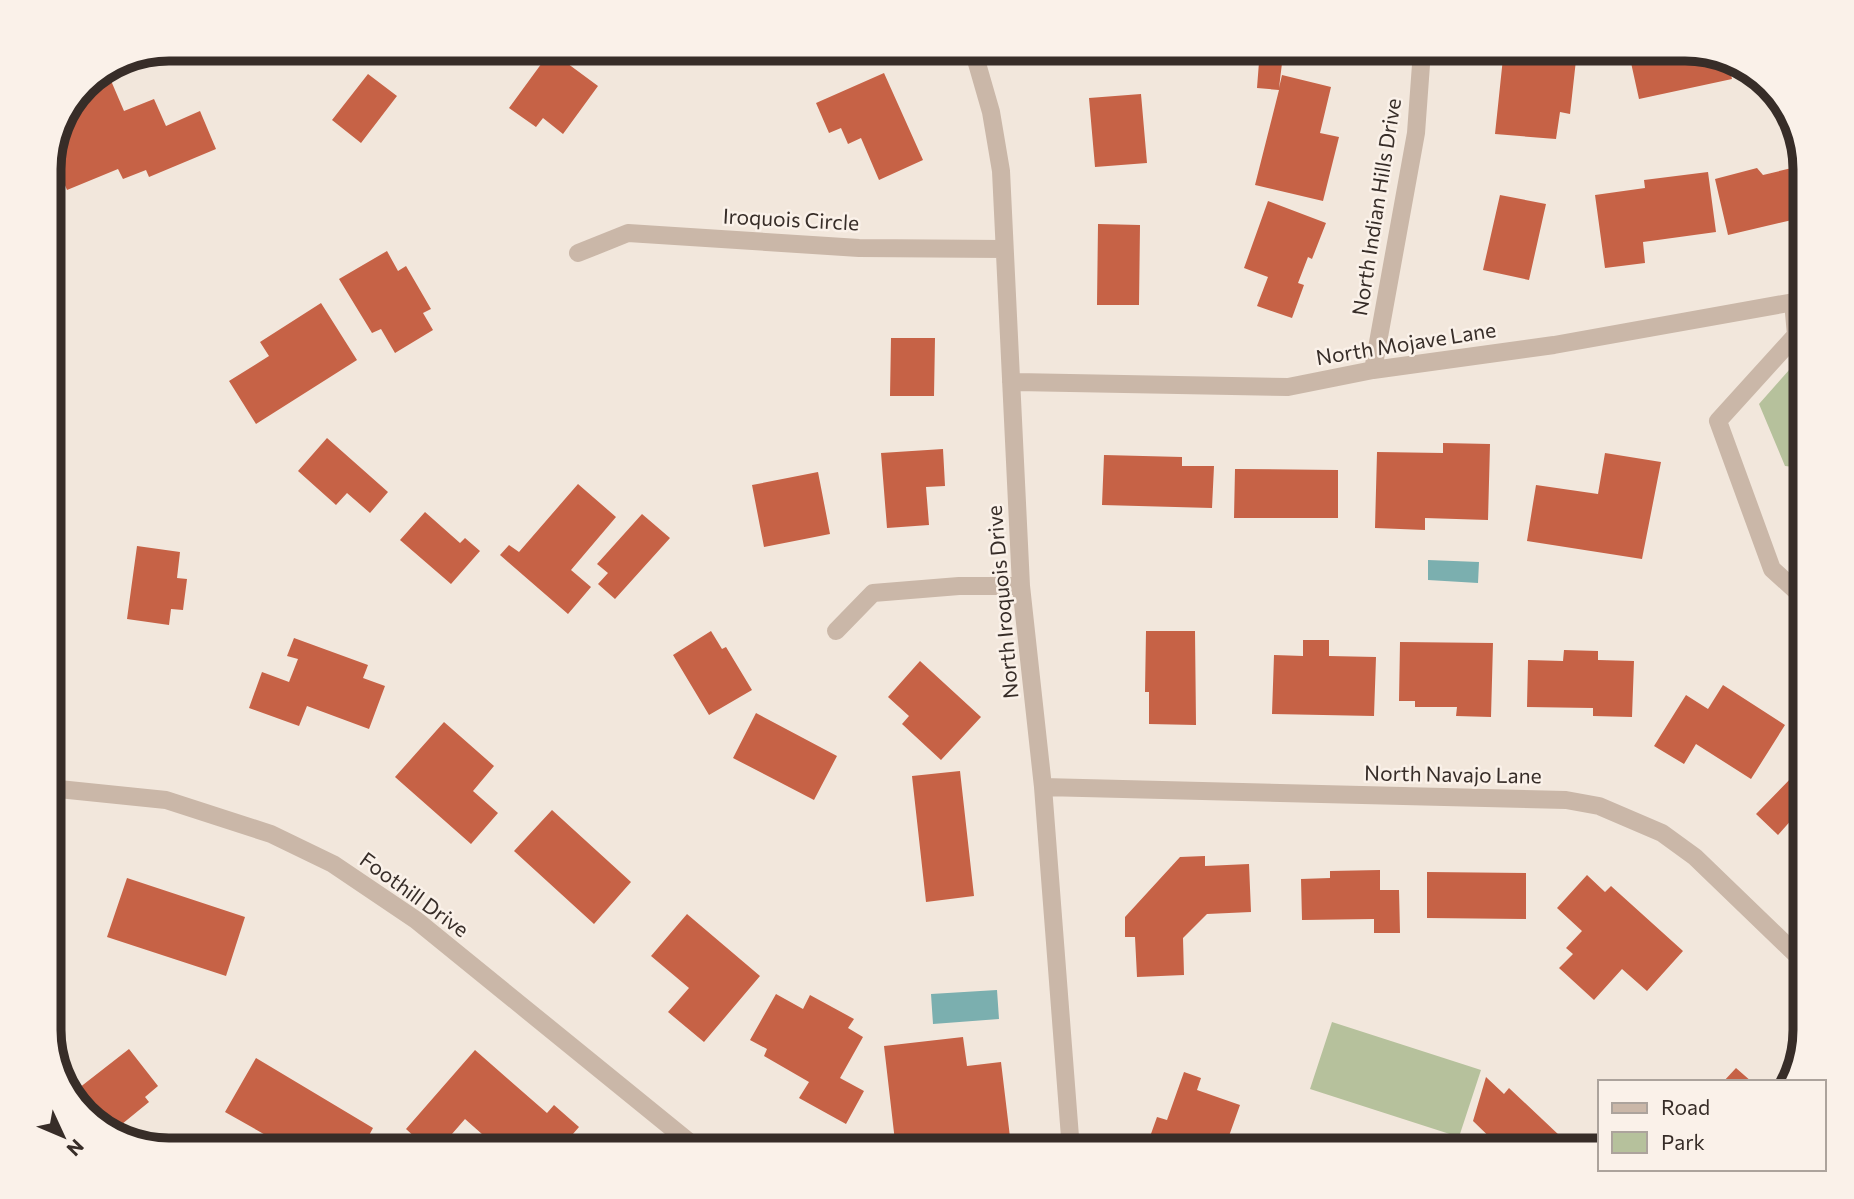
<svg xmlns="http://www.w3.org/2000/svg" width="1854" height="1199" viewBox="0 0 1854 1199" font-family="Commissioner,sans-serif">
<rect width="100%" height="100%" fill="#f2e7dc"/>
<path fill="#b6c19c" d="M 1805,352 L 1805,467 L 1803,468 L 1785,466 L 1759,404 Z
M 1332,1022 L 1481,1070 L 1459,1137 L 1310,1089 Z"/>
<path fill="#7bafaf" d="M 1428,560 L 1479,562 L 1478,583 L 1428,580 Z
M 997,990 L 999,1019 L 933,1024 L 931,994 Z"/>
<path fill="#c66246" d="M 1628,49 L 1685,49 L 1728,62 L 1732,79 L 1639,99 Z
M 1551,50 L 1590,50 L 1592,59 L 1576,60 L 1570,114 L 1560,112 L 1556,139 L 1495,134 L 1503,58 L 1553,59 Z
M 1347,51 L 1346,62 L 1283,55 L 1279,88 L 1282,75 L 1331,87 L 1320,133 L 1339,137 L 1323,201 L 1255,185 L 1279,90 L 1257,88 L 1259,62 L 1243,60 L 1244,52 Z
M 844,54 L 866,54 L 848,63 Z
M 556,55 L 598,86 L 563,134 L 543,118 L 536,127 L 509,108 L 547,56 Z
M 106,69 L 124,111 L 154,99 L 166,126 L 200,111 L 216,149 L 149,177 L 146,170 L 123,179 L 118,169 L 67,190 L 52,155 L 84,84 Z
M 884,73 L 923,160 L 879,180 L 861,138 L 848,144 L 841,128 L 829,133 L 816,103 Z
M 368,74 L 397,96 L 361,143 L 332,120 Z
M 1141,94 L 1147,163 L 1095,167 L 1089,98 Z
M 1796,167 L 1799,178 L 1805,177 L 1805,217 L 1728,235 L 1715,179 L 1757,168 L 1763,175 Z
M 1708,172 L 1716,232 L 1643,242 L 1645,263 L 1605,268 L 1595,195 L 1645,188 L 1644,180 Z
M 1500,195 L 1546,204 L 1529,280 L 1483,270 Z
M 1268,201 L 1326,223 L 1312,259 L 1308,257 L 1298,283 L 1304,285 L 1292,318 L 1257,306 L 1268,277 L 1244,268 Z
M 1098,224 L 1140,225 L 1139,305 L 1097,305 Z
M 387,251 L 398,271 L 406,266 L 431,309 L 423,313 L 433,330 L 395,353 L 381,329 L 372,333 L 339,279 Z
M 321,303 L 357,360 L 256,424 L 229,381 L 269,356 L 260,342 Z
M 891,338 L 935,338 L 934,396 L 890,396 Z
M 327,438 L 388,492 L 370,513 L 347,493 L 336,505 L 298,471 Z
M 1443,443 L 1490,444 L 1488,520 L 1425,518 L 1425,530 L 1375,528 L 1377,452 L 1443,453 Z
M 943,449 L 945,486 L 926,487 L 929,525 L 887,528 L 881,453 Z
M 1605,453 L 1661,462 L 1642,559 L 1527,541 L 1536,485 L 1598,494 Z
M 1104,455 L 1182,457 L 1182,466 L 1214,466 L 1212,508 L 1102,505 Z
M 1235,469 L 1338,470 L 1338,518 L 1234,518 Z
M 818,472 L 830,534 L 764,547 L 752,485 Z
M 578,484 L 616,517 L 571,570 L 591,587 L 568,614 L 500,555 L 509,545 L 519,552 Z
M 425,512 L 460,543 L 465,538 L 480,551 L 451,584 L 400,540 Z
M 642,514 L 670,538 L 615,599 L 598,584 L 608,573 L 597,564 Z
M 137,546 L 180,552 L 177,578 L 187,579 L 183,610 L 171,609 L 169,625 L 127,619 Z
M 711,631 L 722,649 L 726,647 L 752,690 L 709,715 L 673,655 Z
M 1146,631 L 1195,631 L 1196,725 L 1149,724 L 1149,692 L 1145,692 Z
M 294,638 L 368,665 L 363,678 L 385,686 L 369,729 L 307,706 L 299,726 L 249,708 L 262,672 L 289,682 L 298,659 L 287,656 Z
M 1303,640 L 1329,640 L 1329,656 L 1376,657 L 1374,716 L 1272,714 L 1274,655 L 1303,656 Z
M 1400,642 L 1493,643 L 1491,717 L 1456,716 L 1457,707 L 1415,707 L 1415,701 L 1399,701 Z
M 1564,650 L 1598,651 L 1598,660 L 1634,661 L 1632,717 L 1593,716 L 1593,708 L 1527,707 L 1528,660 L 1563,661 Z
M 920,661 L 981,717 L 941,760 L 902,724 L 909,716 L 888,697 Z
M 1723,685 L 1785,725 L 1751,779 L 1696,744 L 1684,764 L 1654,746 L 1686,695 L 1708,709 Z
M 756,713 L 837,756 L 814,800 L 733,758 Z
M 444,722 L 494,766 L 473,791 L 498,813 L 471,844 L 395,777 Z
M 960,771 L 974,896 L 926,902 L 912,776 Z
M 1795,774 L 1805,783 L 1805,842 L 1796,833 L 1804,826 L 1794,817 L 1778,835 L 1756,814 Z
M 552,810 L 631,882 L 594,924 L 514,851 Z
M 1205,856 L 1205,866 L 1249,864 L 1251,912 L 1207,914 L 1183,938 L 1184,975 L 1137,977 L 1135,937 L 1125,937 L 1125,917 L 1180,857 Z
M 1380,870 L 1380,890 L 1399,890 L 1400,933 L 1374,933 L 1374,919 L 1302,920 L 1301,879 L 1330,878 L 1330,871 Z
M 1427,872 L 1526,873 L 1526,919 L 1427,918 Z
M 1587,875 L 1605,892 L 1611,886 L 1683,951 L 1647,991 L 1622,969 L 1594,1000 L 1559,968 L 1573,954 L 1566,948 L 1582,931 L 1557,908 Z
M 127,878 L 245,917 L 226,976 L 107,937 Z
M 687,914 L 760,976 L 704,1042 L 668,1012 L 689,988 L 651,956 Z
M 776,994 L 803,1009 L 810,995 L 854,1019 L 848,1028 L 863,1037 L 840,1078 L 864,1091 L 846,1124 L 799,1098 L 809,1082 L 764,1056 L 767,1049 L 750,1040 Z
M 963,1037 L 967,1066 L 1001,1062 L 1010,1137 L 896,1150 L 884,1046 Z
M 129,1049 L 158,1086 L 145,1097 L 149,1102 L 111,1133 L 103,1130 L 70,1095 Z
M 475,1050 L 547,1113 L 554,1105 L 579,1127 L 559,1150 L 500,1150 L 465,1119 L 438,1150 L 429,1150 L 406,1129 Z
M 256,1058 L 373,1128 L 361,1150 L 292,1150 L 225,1112 Z
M 1736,1068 L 1752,1082 L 1723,1082 Z
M 1184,1072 L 1201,1078 L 1197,1090 L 1240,1105 L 1224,1150 L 1162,1150 L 1147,1145 L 1157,1117 L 1167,1120 Z
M 1486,1077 L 1504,1094 L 1509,1088 L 1560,1136 L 1548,1150 L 1503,1150 L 1473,1121 Z
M 1352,1138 L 1381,1150 L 1347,1150 Z
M 1310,1143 L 1327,1150 L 1308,1150 Z"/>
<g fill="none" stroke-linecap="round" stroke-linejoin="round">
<path stroke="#cab7a8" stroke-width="18" d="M 974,53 L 991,112 L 1001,171 L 1021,586 L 1043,787 L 1071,1150
M 578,253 L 628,233 L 859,248 L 1004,249
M 1793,302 L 1796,335 L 1718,421 L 1772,569 L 1805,599
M 1373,370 L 1416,133 L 1422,51
M 1011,382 L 1288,387 L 1373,370 L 1554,345 L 1805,300
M 836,631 L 873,593 L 959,586 L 1021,586
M 1043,787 L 1566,800 L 1599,806 L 1662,833 L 1695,857 L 1805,963
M 49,788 L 166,800 L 271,834 L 333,864 L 416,920 L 699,1150"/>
</g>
<g text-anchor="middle" stroke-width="5" stroke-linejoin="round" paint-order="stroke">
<g font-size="21" fill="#372d28" stroke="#faf1e9">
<text transform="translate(1377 207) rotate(-81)" y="7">North Indian Hills Drive</text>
<text transform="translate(791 220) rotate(3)" y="7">Iroquois Circle</text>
<text transform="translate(1406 344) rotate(-9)" y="7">North Mojave Lane</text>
<text transform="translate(1003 602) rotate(-95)" y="7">North Iroquois Drive</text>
<text transform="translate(1453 775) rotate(1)" y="7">North Navajo Lane</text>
<text transform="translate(414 895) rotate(36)" y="7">Foothill Drive</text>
</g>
</g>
<path d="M0 0H1854V1199H0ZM169 61H1685A108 108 0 0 1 1793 169V1030A108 108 0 0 1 1685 1138H169A108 108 0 0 1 61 1030V169A108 108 0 0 1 169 61Z" fill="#faf1e9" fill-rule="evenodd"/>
<path fill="none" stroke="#372d28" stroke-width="9" d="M169 61H1685A108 108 0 0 1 1793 169V1030A108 108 0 0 1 1685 1138H169A108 108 0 0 1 61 1030V169A108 108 0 0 1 169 61Z"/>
<rect x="1598" y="1080" width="228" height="91" fill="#faf1e9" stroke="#aca39c" stroke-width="2"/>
<rect x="1612" y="1103" width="35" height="10" fill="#cab7a8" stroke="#aca39c" stroke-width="2"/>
<text x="1661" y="1115" font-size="21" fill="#372d28">Road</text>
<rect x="1612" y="1132" width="35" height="21" fill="#b6c19c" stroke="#aca39c" stroke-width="2"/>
<text x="1661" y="1150" font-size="21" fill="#372d28">Park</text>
<g transform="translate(63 1136) rotate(134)" stroke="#faf1e9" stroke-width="5" paint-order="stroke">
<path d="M0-5L12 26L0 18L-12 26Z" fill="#372d28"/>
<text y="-10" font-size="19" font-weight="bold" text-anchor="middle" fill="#372d28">N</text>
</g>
</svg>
